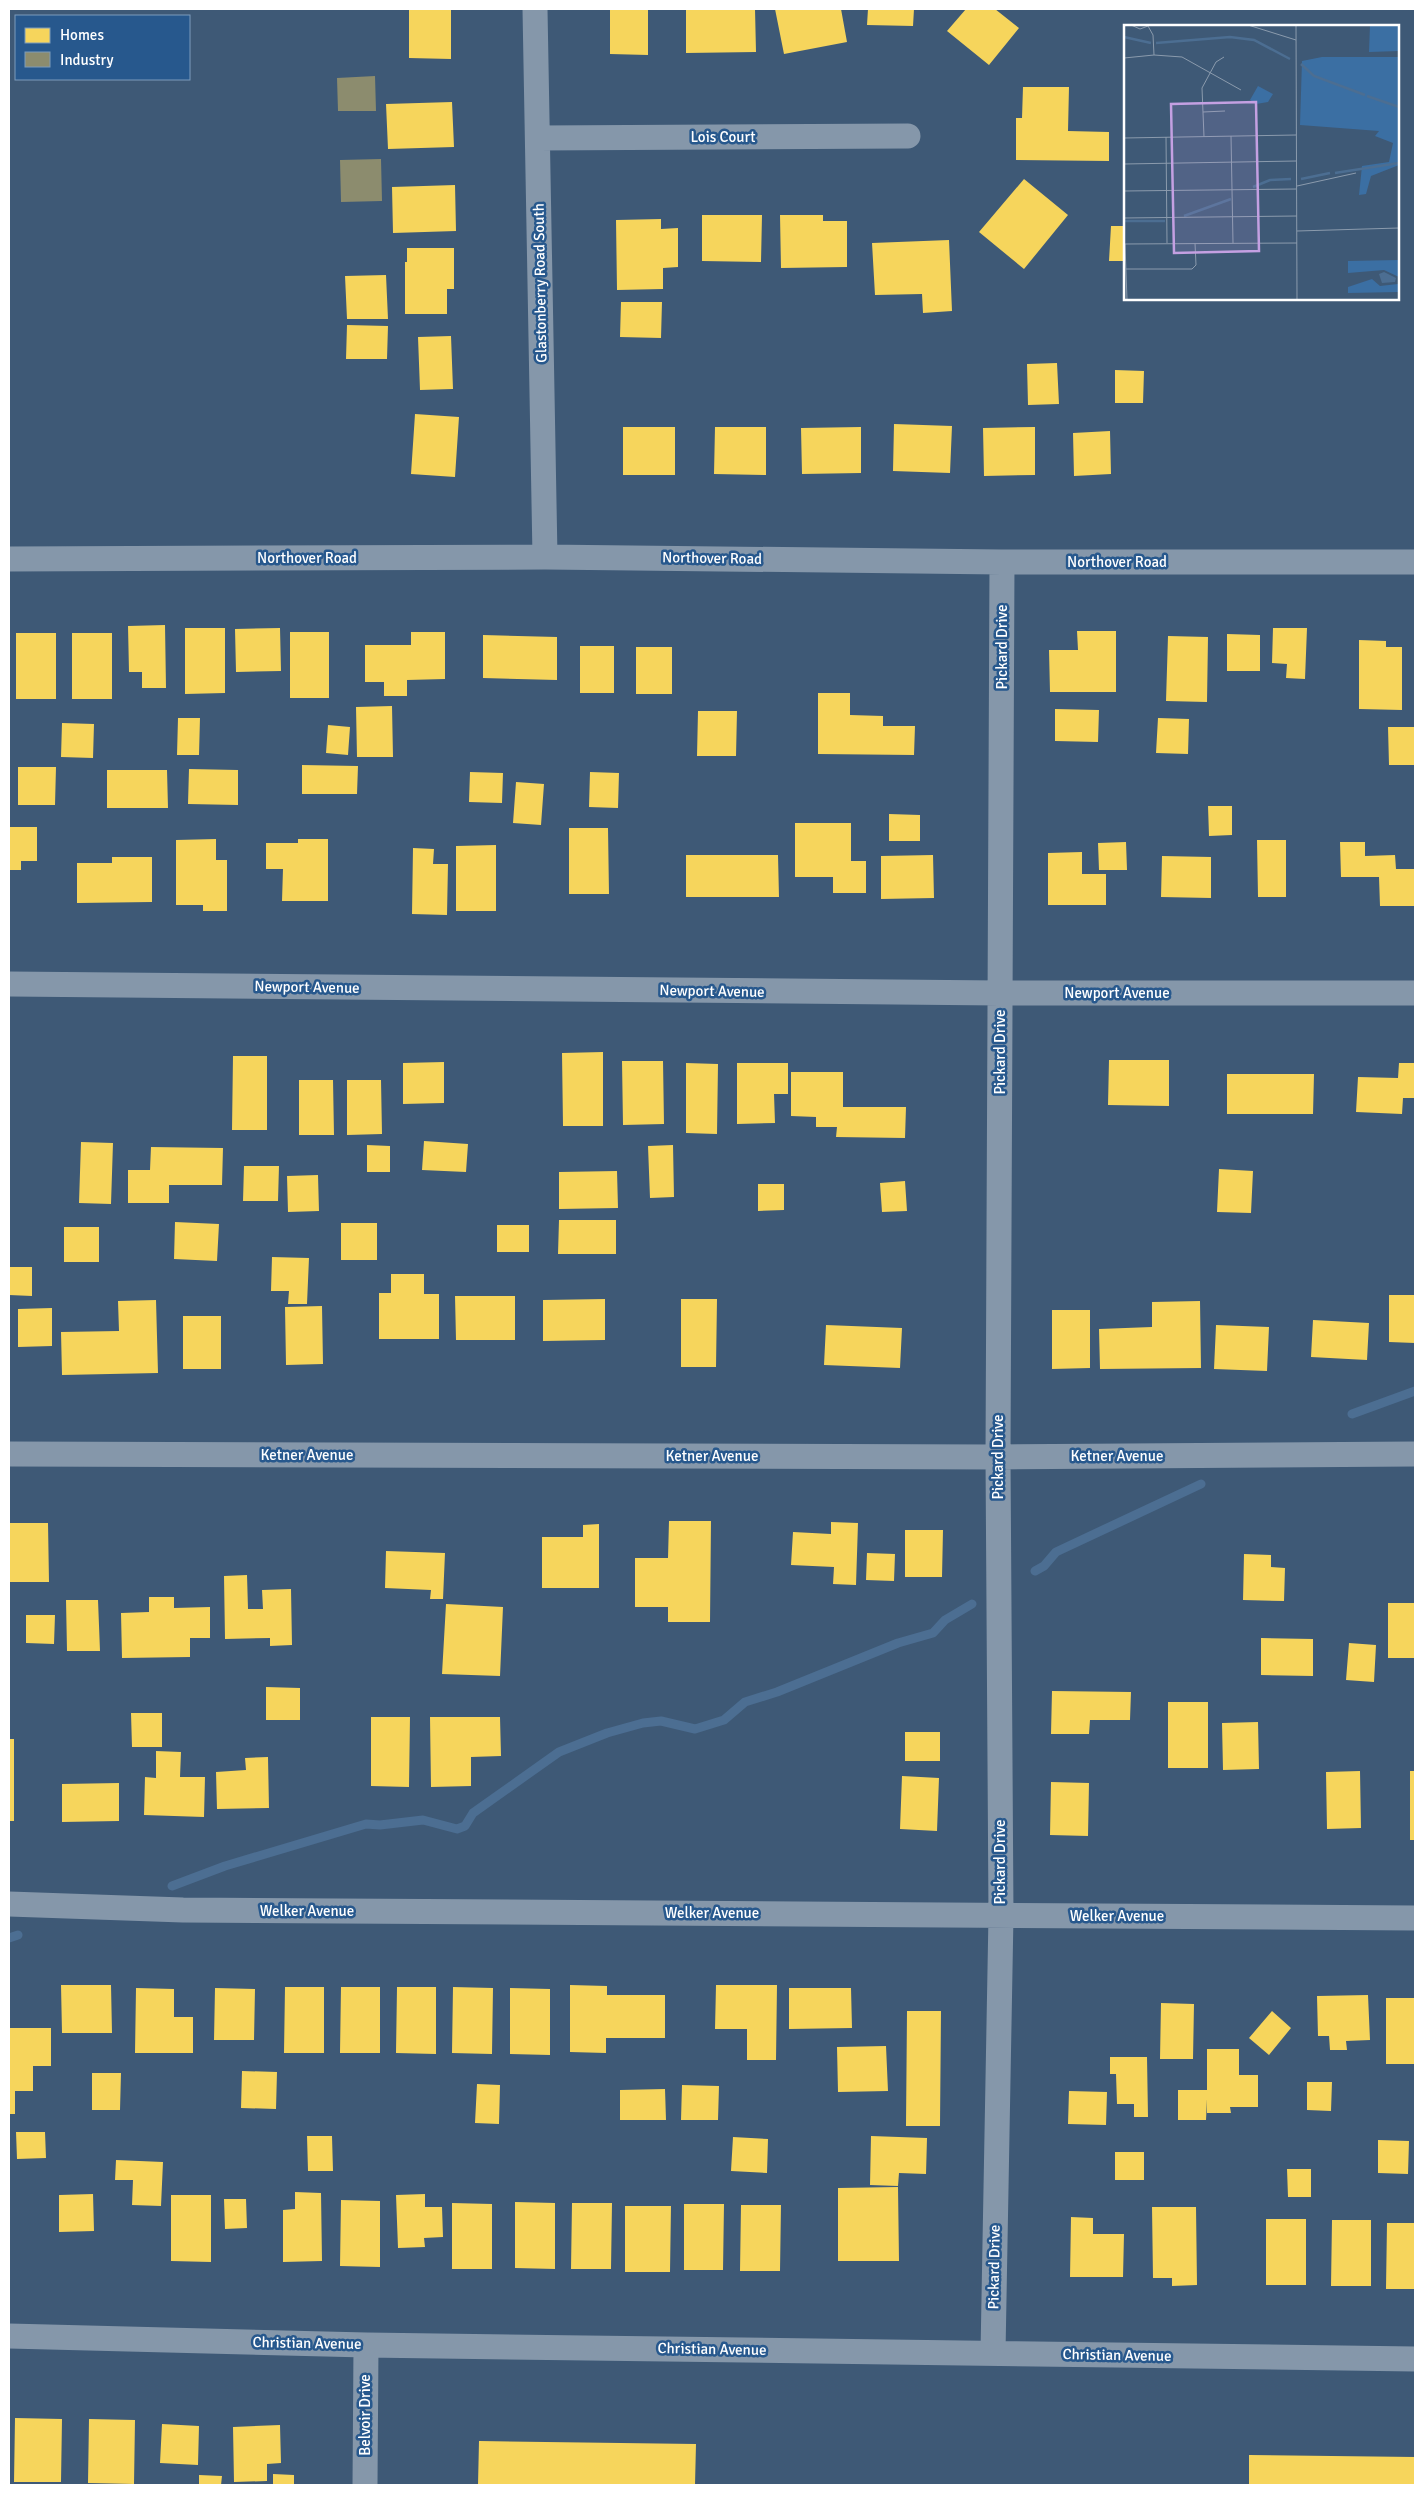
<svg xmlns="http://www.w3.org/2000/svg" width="1424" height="2494" viewBox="0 0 1424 2494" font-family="Signika,sans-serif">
<rect width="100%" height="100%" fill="#3e5976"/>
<path fill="#f6d55c" d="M 409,9 L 451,9 L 451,59 L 409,58 Z
M 610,9 L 648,9 L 648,55 L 610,54 Z
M 686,9 L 755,9 L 756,52 L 686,53 Z
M 775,9 L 841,9 L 847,42 L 784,54 Z
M 868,9 L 914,9 L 913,26 L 867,25 Z
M 966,9 L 995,9 L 1019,28 L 989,65 L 947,31 Z
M 1023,87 L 1069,87 L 1068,131 L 1109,132 L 1109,161 L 1016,160 L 1016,118 L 1022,118 Z
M 452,102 L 454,147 L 388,149 L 386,104 Z
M 1024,179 L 1068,215 L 1024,269 L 979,232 Z
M 455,185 L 456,231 L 393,233 L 392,187 Z
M 702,215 L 762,215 L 761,262 L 702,261 Z
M 780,215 L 823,215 L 823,221 L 847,221 L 847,267 L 781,268 Z
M 661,219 L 661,229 L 678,228 L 678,267 L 663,268 L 663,289 L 617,290 L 616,220 Z
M 1111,226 L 1125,226 L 1125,261 L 1109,261 Z
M 949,240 L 952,311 L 923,313 L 922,294 L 875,295 L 872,243 Z
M 407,248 L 454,248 L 454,289 L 447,289 L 447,314 L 405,314 L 405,262 L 407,262 Z
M 386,275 L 388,319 L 347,319 L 345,276 Z
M 621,302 L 662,302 L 661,338 L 620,337 Z
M 347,325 L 388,326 L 387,359 L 346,359 Z
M 451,336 L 453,389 L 420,390 L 418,337 Z
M 1057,363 L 1059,404 L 1028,405 L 1027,364 Z
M 1115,370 L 1144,371 L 1143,403 L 1115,403 Z
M 415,414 L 459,417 L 455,477 L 411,474 Z
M 894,424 L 952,426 L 950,473 L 893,471 Z
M 623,427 L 675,427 L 675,475 L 623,475 Z
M 715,427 L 766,427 L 766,475 L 714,474 Z
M 861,427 L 861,473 L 802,474 L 801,428 Z
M 1035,427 L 1035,475 L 984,476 L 983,428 Z
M 1110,431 L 1111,474 L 1074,476 L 1073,433 Z
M 165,625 L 166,688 L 142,688 L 142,672 L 129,672 L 128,626 Z
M 185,628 L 225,628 L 225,693 L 185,694 Z
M 280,628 L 281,671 L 236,672 L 235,629 Z
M 1273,628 L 1307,628 L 1305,679 L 1286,678 L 1287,664 L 1272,663 Z
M 1077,631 L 1116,631 L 1116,692 L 1050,692 L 1049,650 L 1078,650 Z
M 290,632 L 329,632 L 329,698 L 290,698 Z
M 411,632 L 445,632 L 445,679 L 407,680 L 407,696 L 384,696 L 384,682 L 365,682 L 365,645 L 411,645 Z
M 16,633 L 56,633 L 56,699 L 16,699 Z
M 72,633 L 112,633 L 112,699 L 72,699 Z
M 1227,634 L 1260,635 L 1260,671 L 1227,671 Z
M 483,635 L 557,637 L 557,680 L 483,678 Z
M 1168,636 L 1208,637 L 1207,702 L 1166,701 Z
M 1359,640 L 1386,641 L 1386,647 L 1402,647 L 1402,710 L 1359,709 Z
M 580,646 L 614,646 L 614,693 L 580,693 Z
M 636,647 L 672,647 L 672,694 L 636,694 Z
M 818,693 L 850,693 L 850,715 L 883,716 L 883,726 L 915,726 L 914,755 L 818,754 Z
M 392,706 L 393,757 L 357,757 L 356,707 Z
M 1055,709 L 1099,710 L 1098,742 L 1055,741 Z
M 698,711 L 737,711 L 736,756 L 697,756 Z
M 178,718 L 200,718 L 199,755 L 177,755 Z
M 1158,718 L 1189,719 L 1188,754 L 1156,753 Z
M 62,723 L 94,724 L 93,758 L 61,757 Z
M 328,725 L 350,727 L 348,755 L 326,753 Z
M 1388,727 L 1415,727 L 1415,765 L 1389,765 Z
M 302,765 L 358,766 L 357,794 L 302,794 Z
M 18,767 L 56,767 L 55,805 L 18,805 Z
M 189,769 L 238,770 L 238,805 L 188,804 Z
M 107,770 L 167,770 L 168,808 L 107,808 Z
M 470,772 L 503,773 L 502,803 L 469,802 Z
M 590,772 L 619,773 L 618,808 L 589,807 Z
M 516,782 L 544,784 L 541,825 L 513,823 Z
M 1208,806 L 1232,806 L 1232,835 L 1209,836 Z
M 889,814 L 920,815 L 920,841 L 889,841 Z
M 795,823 L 851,823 L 851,861 L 866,861 L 866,893 L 833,893 L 833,877 L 795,877 Z
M 9,827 L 37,827 L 37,861 L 21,861 L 21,870 L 9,870 Z
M 569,828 L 608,828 L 609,894 L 569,894 Z
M 216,839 L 216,860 L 227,860 L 227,911 L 203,911 L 203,905 L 176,905 L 176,840 Z
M 298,839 L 328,839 L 328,901 L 282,901 L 283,869 L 266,869 L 266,843 L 298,843 Z
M 1257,840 L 1286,840 L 1286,897 L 1258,897 Z
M 1126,842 L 1127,870 L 1099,870 L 1098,843 Z
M 1340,842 L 1365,842 L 1365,856 L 1395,855 L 1396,869 L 1415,869 L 1415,906 L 1380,906 L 1379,877 L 1341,877 Z
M 496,845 L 496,911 L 456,911 L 456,846 Z
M 413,848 L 434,849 L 433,864 L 448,864 L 447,915 L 412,914 Z
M 1082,852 L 1082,874 L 1106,874 L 1106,905 L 1048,905 L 1048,853 Z
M 686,855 L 778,855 L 779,897 L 686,897 Z
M 933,855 L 934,898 L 881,899 L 881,856 Z
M 1162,856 L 1211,857 L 1211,898 L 1161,897 Z
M 112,857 L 152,857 L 152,902 L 77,903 L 77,863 L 112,863 Z
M 603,1052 L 603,1126 L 563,1126 L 562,1053 Z
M 233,1056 L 267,1056 L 267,1130 L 232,1130 Z
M 1109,1060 L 1169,1060 L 1169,1106 L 1108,1105 Z
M 622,1061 L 663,1061 L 664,1124 L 623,1125 Z
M 444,1062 L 444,1103 L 403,1104 L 403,1063 Z
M 686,1063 L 718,1064 L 717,1134 L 686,1133 Z
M 737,1063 L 788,1063 L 788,1094 L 774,1094 L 775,1123 L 737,1124 Z
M 1399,1063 L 1415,1063 L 1415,1098 L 1403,1098 L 1402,1114 L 1356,1112 L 1358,1077 L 1398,1078 Z
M 791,1072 L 843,1072 L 843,1107 L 906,1107 L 905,1138 L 836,1137 L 837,1127 L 816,1127 L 816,1117 L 791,1116 Z
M 1227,1074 L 1314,1074 L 1313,1114 L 1227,1114 Z
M 299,1080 L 333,1080 L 334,1135 L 299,1135 Z
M 347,1080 L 381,1080 L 382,1134 L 347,1135 Z
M 424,1141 L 468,1144 L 466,1172 L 422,1170 Z
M 81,1142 L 113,1143 L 111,1204 L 79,1203 Z
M 367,1145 L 390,1146 L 390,1172 L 367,1172 Z
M 673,1145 L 674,1197 L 650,1198 L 648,1146 Z
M 151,1147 L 223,1148 L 222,1185 L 169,1185 L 169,1203 L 128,1203 L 128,1170 L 150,1170 Z
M 244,1166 L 279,1166 L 278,1201 L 243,1201 Z
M 1219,1169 L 1253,1171 L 1251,1213 L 1217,1212 Z
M 617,1171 L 618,1208 L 559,1209 L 559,1172 Z
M 318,1175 L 319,1211 L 288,1212 L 287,1176 Z
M 905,1181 L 907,1211 L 882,1212 L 880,1183 Z
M 758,1184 L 784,1184 L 784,1210 L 758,1211 Z
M 559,1220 L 616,1220 L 616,1254 L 558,1254 Z
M 175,1222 L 219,1224 L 217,1261 L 174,1259 Z
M 341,1223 L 377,1223 L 377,1260 L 341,1260 Z
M 497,1225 L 529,1225 L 529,1252 L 497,1252 Z
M 64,1227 L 99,1227 L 99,1262 L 64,1262 Z
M 272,1257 L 309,1258 L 307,1304 L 288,1304 L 289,1291 L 271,1291 Z
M 9,1267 L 32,1267 L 32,1296 L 9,1295 Z
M 391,1274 L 424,1274 L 424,1294 L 439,1294 L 439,1339 L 379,1339 L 379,1293 L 391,1293 Z
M 1389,1295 L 1415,1295 L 1415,1343 L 1389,1342 Z
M 455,1296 L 515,1296 L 515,1340 L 456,1340 Z
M 605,1299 L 605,1340 L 543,1341 L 543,1300 Z
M 681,1299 L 717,1299 L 716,1367 L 681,1367 Z
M 156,1300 L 158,1373 L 62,1375 L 61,1332 L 119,1331 L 118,1301 Z
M 1200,1301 L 1201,1368 L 1100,1369 L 1099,1329 L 1152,1327 L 1152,1302 Z
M 322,1306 L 323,1364 L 286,1365 L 285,1307 Z
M 52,1308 L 52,1346 L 18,1347 L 18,1309 Z
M 1052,1310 L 1090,1310 L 1090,1368 L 1052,1369 Z
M 183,1316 L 221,1316 L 221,1369 L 183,1369 Z
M 1313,1320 L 1369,1323 L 1367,1360 L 1311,1357 Z
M 826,1325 L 902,1328 L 900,1368 L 824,1365 Z
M 1216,1325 L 1269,1327 L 1267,1371 L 1214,1369 Z
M 669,1521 L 711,1521 L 710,1622 L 668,1622 L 668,1607 L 635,1607 L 635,1558 L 668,1558 Z
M 831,1522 L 858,1523 L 856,1585 L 833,1584 L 834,1567 L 791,1565 L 793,1532 L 831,1534 Z
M 9,1523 L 48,1523 L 49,1582 L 9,1582 Z
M 599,1524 L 599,1588 L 542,1588 L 542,1537 L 583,1537 L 583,1525 Z
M 905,1530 L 943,1530 L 942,1577 L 905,1577 Z
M 386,1551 L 445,1553 L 443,1599 L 430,1599 L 431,1590 L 385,1588 Z
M 867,1553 L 895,1554 L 894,1581 L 866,1580 Z
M 1244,1554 L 1271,1555 L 1271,1567 L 1285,1568 L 1284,1601 L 1243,1600 Z
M 247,1575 L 248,1609 L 263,1609 L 262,1590 L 291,1589 L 292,1645 L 270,1646 L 270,1638 L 225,1639 L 224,1576 Z
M 149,1597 L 174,1597 L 174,1608 L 210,1607 L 210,1638 L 190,1638 L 190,1657 L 122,1658 L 121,1613 L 149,1612 Z
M 66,1600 L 98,1600 L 100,1651 L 67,1651 Z
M 1388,1603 L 1415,1603 L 1415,1658 L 1388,1658 Z
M 446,1604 L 503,1607 L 500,1676 L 442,1674 Z
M 26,1615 L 55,1615 L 54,1644 L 26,1643 Z
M 1261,1638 L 1313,1639 L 1313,1676 L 1261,1675 Z
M 1349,1643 L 1376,1645 L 1374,1682 L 1346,1680 Z
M 266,1687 L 300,1688 L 300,1720 L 266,1720 Z
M 1052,1691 L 1131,1692 L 1130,1720 L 1090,1720 L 1089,1734 L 1051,1734 Z
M 1168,1702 L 1208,1702 L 1208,1768 L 1168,1768 Z
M 131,1713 L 162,1713 L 162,1747 L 132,1747 Z
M 371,1717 L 410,1717 L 409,1787 L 371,1786 Z
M 430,1717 L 500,1717 L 501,1756 L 471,1757 L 471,1786 L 431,1787 Z
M 1258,1722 L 1259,1769 L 1223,1770 L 1222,1723 Z
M 905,1732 L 940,1732 L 940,1761 L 905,1761 Z
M 9,1739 L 14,1739 L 14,1821 L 9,1821 Z
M 156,1751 L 181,1752 L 180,1777 L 205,1777 L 204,1817 L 144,1815 L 145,1777 L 156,1778 Z
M 268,1757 L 269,1808 L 217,1809 L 216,1772 L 246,1770 L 245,1758 Z
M 1360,1771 L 1361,1828 L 1327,1829 L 1326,1772 Z
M 1410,1771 L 1415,1771 L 1415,1840 L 1410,1840 Z
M 902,1776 L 939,1778 L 937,1831 L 900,1829 Z
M 1051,1782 L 1089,1783 L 1088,1836 L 1050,1835 Z
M 119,1783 L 119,1821 L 62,1822 L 62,1784 Z
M 61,1985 L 111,1985 L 112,2033 L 62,2033 Z
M 570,1985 L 607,1986 L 607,1995 L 665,1995 L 665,2038 L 606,2038 L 606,2053 L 570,2052 Z
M 716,1985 L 777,1985 L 776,2060 L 747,2060 L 747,2029 L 715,2029 Z
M 285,1987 L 324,1987 L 324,2053 L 284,2053 Z
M 341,1987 L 380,1987 L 380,2053 L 340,2053 Z
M 397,1987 L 436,1987 L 436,2054 L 396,2053 Z
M 453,1987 L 493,1988 L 492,2054 L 452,2053 Z
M 136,1988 L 174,1989 L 174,2017 L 193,2017 L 193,2053 L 135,2053 Z
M 215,1988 L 255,1989 L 254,2040 L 214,2040 Z
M 510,1988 L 550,1989 L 550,2055 L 510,2054 Z
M 789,1988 L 851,1988 L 852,2028 L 789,2029 Z
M 1368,1995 L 1370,2040 L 1346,2041 L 1347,2050 L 1330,2050 L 1329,2036 L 1318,2036 L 1317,1996 Z
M 1386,1998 L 1415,1998 L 1415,2064 L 1386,2064 Z
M 1161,2003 L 1194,2004 L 1193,2059 L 1160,2059 Z
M 907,2011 L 941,2011 L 940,2126 L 906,2126 Z
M 1272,2011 L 1291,2028 L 1269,2055 L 1249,2038 Z
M 9,2028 L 51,2028 L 51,2066 L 33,2066 L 33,2091 L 15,2091 L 15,2114 L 9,2114 Z
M 886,2046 L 888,2091 L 838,2092 L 837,2047 Z
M 1207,2049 L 1239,2049 L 1239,2075 L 1258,2075 L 1258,2107 L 1230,2107 L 1231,2113 L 1207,2113 L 1207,2099 L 1206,2120 L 1178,2120 L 1178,2090 L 1207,2090 Z
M 1110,2057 L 1147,2057 L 1148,2117 L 1134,2117 L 1134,2104 L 1117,2104 L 1116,2074 L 1110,2074 Z
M 242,2071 L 277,2072 L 276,2109 L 241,2108 Z
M 92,2073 L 121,2073 L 120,2110 L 92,2110 Z
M 1307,2082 L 1332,2082 L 1331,2111 L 1307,2110 Z
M 477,2084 L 500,2085 L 499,2124 L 475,2123 Z
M 682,2085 L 719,2086 L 718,2120 L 681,2120 Z
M 665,2089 L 666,2120 L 620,2120 L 620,2090 Z
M 1069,2091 L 1107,2092 L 1106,2125 L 1068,2124 Z
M 16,2132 L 45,2132 L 46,2158 L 17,2159 Z
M 307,2136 L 332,2136 L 333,2171 L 308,2171 Z
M 871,2136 L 927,2138 L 926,2174 L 899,2173 L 898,2186 L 870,2185 Z
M 733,2137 L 768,2139 L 767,2173 L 731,2171 Z
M 1378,2140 L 1409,2141 L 1408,2174 L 1378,2173 Z
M 1115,2152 L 1144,2152 L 1144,2180 L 1115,2180 Z
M 116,2160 L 163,2162 L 161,2206 L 132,2205 L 133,2180 L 115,2180 Z
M 1287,2169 L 1311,2169 L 1311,2197 L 1288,2197 Z
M 898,2187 L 899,2261 L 838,2261 L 838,2188 Z
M 295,2192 L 321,2193 L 322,2261 L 283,2262 L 283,2210 L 295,2209 Z
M 93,2194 L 94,2231 L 59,2232 L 59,2195 Z
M 425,2194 L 425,2207 L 442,2207 L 443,2237 L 424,2238 L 425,2247 L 398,2248 L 396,2195 Z
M 171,2195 L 211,2195 L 211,2262 L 171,2261 Z
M 224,2199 L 246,2199 L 247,2228 L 225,2229 Z
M 341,2200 L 380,2201 L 380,2267 L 340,2266 Z
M 515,2202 L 555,2203 L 555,2269 L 515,2268 Z
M 452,2203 L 492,2204 L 492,2269 L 452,2269 Z
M 572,2203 L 612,2203 L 611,2269 L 571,2269 Z
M 684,2204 L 724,2204 L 723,2270 L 684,2270 Z
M 741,2205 L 781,2205 L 780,2271 L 740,2271 Z
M 625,2206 L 671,2206 L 670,2272 L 625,2272 Z
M 1152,2207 L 1196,2207 L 1197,2285 L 1172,2286 L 1172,2278 L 1153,2278 Z
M 1071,2217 L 1093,2218 L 1093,2234 L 1124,2234 L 1123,2277 L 1070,2277 Z
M 1266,2219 L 1306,2219 L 1306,2285 L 1266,2285 Z
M 1332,2220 L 1371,2220 L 1371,2286 L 1331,2286 Z
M 1387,2223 L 1415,2223 L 1415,2289 L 1386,2289 Z
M 15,2418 L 62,2419 L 61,2482 L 14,2482 Z
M 89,2419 L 135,2420 L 134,2484 L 88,2483 Z
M 162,2424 L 199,2426 L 198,2465 L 160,2463 Z
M 280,2425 L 281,2463 L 267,2464 L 267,2481 L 234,2482 L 233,2427 Z
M 479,2441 L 696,2444 L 695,2485 L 478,2485 Z
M 1249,2455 L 1415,2457 L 1415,2485 L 1249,2485 Z
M 273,2474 L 294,2475 L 294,2485 L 273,2485 Z
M 199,2475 L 222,2476 L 221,2485 L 199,2485 Z"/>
<path fill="#8c8c6e" d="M 375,76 L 376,111 L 338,111 L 337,78 Z
M 381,159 L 382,201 L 341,202 L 340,160 Z"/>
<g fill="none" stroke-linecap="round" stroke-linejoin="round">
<path stroke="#4c6e92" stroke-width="9" d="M 1352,1414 L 1415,1391
M 1035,1571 L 1044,1566 L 1056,1552 L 1201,1484
M 172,1886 L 225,1866 L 366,1824 L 380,1825 L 423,1820 L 457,1829 L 465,1826 L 473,1813 L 559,1752 L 607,1733 L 643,1723 L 661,1721 L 695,1729 L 724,1720 L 745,1702 L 777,1692 L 898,1643 L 933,1633 L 945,1620 L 972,1604
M 9,1938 L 18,1935"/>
<path stroke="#8597aa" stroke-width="25" d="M 535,9 L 545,557
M 538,138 L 908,136
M 9,559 L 545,557 L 1002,562 L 1415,562
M 9,984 L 1000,993 L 1415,993
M 9,1454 L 998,1457 L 1415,1454
M 9,1904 L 183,1910 L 1415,1918
M 9,2336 L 366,2345 L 1415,2359
M 993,2353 L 1001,1915 L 998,1457 L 1002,562
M 365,2485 L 366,2345"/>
</g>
<g text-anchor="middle" stroke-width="5" stroke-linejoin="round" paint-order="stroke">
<g font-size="15" fill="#fff" stroke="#27588d">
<text x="723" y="142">Lois Court</text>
<text transform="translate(540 283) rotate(-91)" y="5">Glastonberry Road South</text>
<text x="307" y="563">Northover Road</text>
<text transform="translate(712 558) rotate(1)" y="5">Northover Road</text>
<text x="1117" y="567">Northover Road</text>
<text transform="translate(1002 647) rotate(-90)" y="5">Pickard Drive</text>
<text transform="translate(307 987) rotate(1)" y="5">Newport Avenue</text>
<text transform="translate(712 991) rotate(1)" y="5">Newport Avenue</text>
<text x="1117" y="998">Newport Avenue</text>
<text transform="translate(1000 1052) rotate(-90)" y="5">Pickard Drive</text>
<text x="307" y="1460">Ketner Avenue</text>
<text x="712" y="1461">Ketner Avenue</text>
<text x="1117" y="1461">Ketner Avenue</text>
<text transform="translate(998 1457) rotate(-90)" y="5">Pickard Drive</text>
<text transform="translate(1000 1862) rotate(-90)" y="5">Pickard Drive</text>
<text x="307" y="1916">Welker Avenue</text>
<text x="712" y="1918">Welker Avenue</text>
<text x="1117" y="1921">Welker Avenue</text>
<text transform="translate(994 2267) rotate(-89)" y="5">Pickard Drive</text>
<text transform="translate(307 2343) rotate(1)" y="5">Christian Avenue</text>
<text transform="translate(712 2349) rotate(1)" y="5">Christian Avenue</text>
<text transform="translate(1117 2355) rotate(1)" y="5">Christian Avenue</text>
<text transform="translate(365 2415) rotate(-90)" y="5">Belvoir Drive</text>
</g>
</g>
<g transform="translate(1124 25)">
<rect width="275" height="275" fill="#3e5976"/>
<path d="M 246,0 L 275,0 L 275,26 L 245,27 ZM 198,32 L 275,32 L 275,140 L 247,151 L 242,169 L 235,170 L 238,141 L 265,137 L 269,118 L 251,111 L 255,106 L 176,100 L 178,36 ZM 134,61 L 149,69 L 144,77 L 132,79 L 126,75 ZM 275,235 L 275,252 L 260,245 L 224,248 L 224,236 ZM 248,254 L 256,261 L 274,259 L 275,254 L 275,267 L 224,268 L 224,262 Z" fill="#3b6fa3"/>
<path d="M 260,247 L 272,253 L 271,257 L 258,258 L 255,249 Z" fill="#4c6e92"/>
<path fill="none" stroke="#4c6e92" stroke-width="2.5" d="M 0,12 L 27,18M 32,18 L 106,12 L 130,15 L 166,34M 177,39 L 190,51 L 241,70M 243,71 L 275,82M 211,148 L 275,138M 177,154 L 206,148M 129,162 L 146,155 L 167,154M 60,191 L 107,174M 0,196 L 41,196"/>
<path fill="none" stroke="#8b9bad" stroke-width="1" d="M 7,0 L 16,4 L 24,1M 124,0 L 172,15M 172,0 L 173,275M 24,1 L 29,10 L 30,30M 0,33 L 30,30 L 58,32 L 117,65M 79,87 L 101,86M 107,111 L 109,218M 42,112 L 43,218M 80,112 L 78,63 L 92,37 L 100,32M 0,113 L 172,110M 0,139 L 172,136M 173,161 L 232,148M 0,166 L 172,164M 0,193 L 173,191M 173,206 L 275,203M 0,219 L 173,218M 1,219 L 3,275M 2,244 L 68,244 L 72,240 L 71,218"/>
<path fill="#c4a0e2" fill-opacity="0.15" stroke="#c4a0e2" stroke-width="2.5" d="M 132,77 L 135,226 L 50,228 L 47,79 Z"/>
<rect width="275" height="275" fill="none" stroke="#fff" stroke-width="2.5"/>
</g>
<rect width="1424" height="2494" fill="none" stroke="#ffffff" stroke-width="20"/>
<rect x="15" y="15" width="175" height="65" fill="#27588d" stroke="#7d9bbb"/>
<rect x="25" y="28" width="25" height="15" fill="#f6d55c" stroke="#7d9bbb"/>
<text x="60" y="40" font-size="15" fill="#ffffff">Homes</text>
<rect x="25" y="52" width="25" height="15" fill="#8c8c6e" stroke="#7d9bbb"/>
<text x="60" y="65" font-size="15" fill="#ffffff">Industry</text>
</svg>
